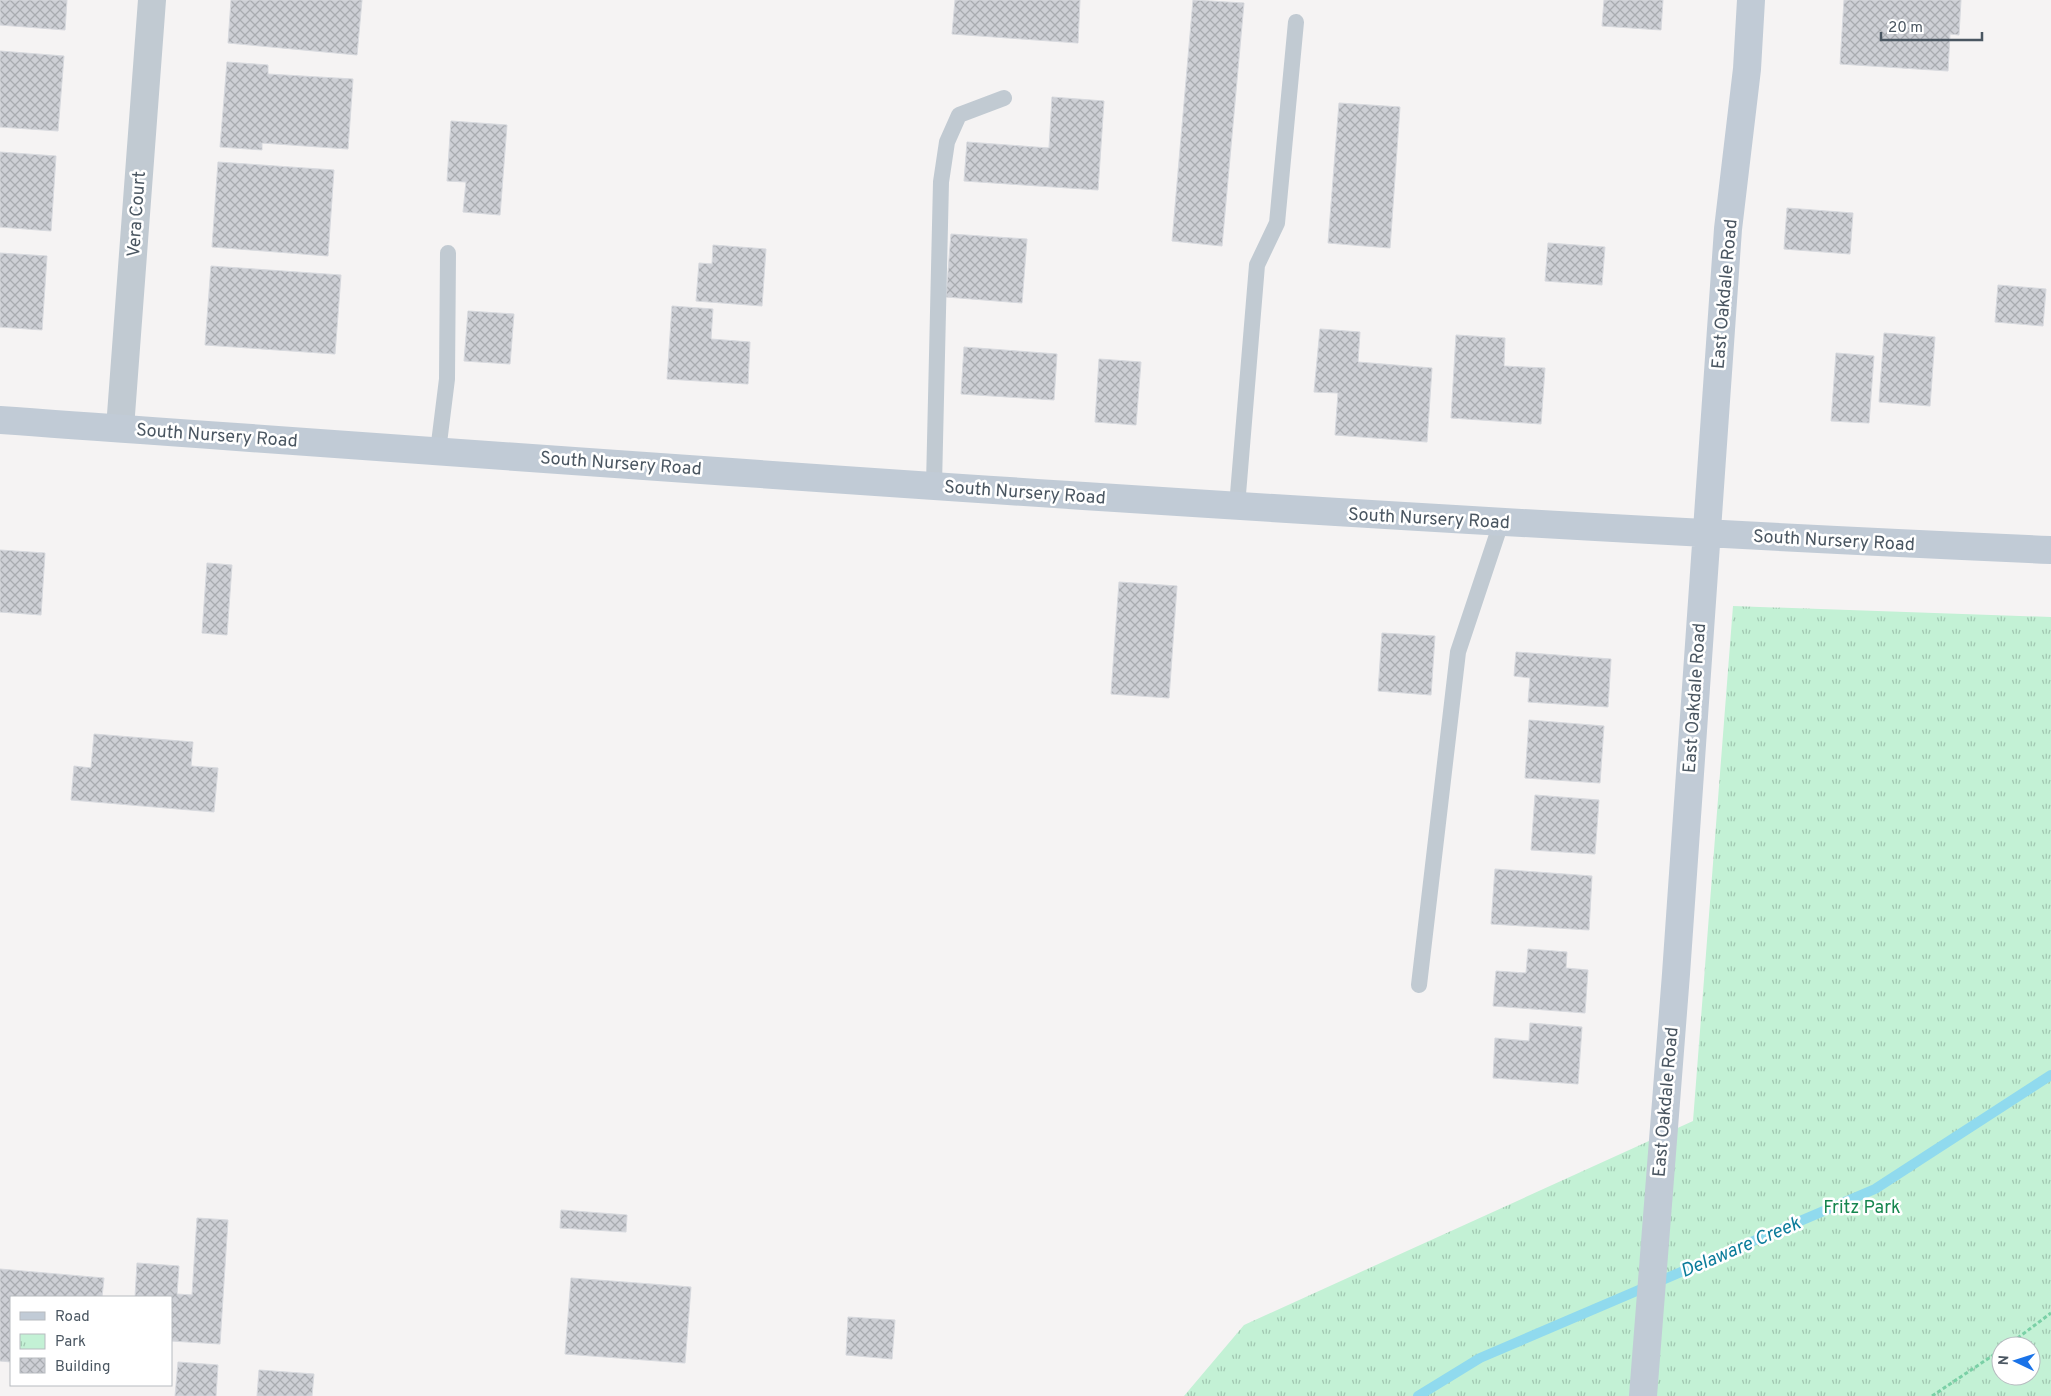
<svg xmlns="http://www.w3.org/2000/svg" width="2051" height="1396" viewBox="0 0 2051 1396" font-family="Overpass,sans-serif">
<defs>
<pattern id="park-tufts" width="24" height="20" patternUnits="userSpaceOnUse" patternTransform="scale(1.25)"><rect width="24" height="20" fill="#c3f1d5"/><path d="M3 7l-1-3M5 7V3M7 7l1-3M15 17l-1-3M17 17v-4M19 17l1-3" fill="none" stroke="#a0c6b0"/></pattern>
<pattern id="building-cross-hatch" width="8" height="8" patternUnits="userSpaceOnUse" patternTransform="scale(1.25)"><rect width="8" height="8" fill="#cdcfd5"/><path d="M0 0l8 8M0 8l8-8" fill="none" stroke="#a8abb0"/></pattern>
</defs>
<rect width="100%" height="100%" fill="#f5f3f3"/>
<path fill="url(#park-tufts)" fill-rule="evenodd" d="M 1733,606 L 2051,617 L 2051,1396 L 1184,1396 L 1244,1325 L 1693,1121 ZM 2001,1346 L 2031,1346 L 2031,1376 L 2001,1376 Z"/>
<g fill="none" stroke-linecap="round" stroke-linejoin="round">
<path stroke="#90daee" stroke-width="10" d="M 1418,1396 L 1480,1358 L 1875,1189 L 2051,1075"/>
</g>
<path fill="url(#building-cross-hatch)" stroke="#d7d9de" d="M 0,0 L 67,0 L 65,30 L 0,25 Z
M 231,0 L 362,0 L 357,55 L 228,43 Z
M 955,0 L 1080,0 L 1078,43 L 952,34 Z
M 1193,0 L 1244,3 L 1222,246 L 1172,241 Z
M 1604,0 L 1663,0 L 1661,30 L 1602,26 Z
M 1844,0 L 1961,0 L 1959,35 L 1950,34 L 1948,71 L 1840,64 Z
M 0,51 L 64,56 L 58,131 L 0,127 Z
M 227,62 L 268,65 L 268,74 L 353,79 L 348,149 L 262,143 L 262,150 L 220,147 Z
M 1052,97 L 1104,101 L 1098,190 L 964,181 L 967,142 L 1049,148 Z
M 1339,103 L 1400,107 L 1390,248 L 1328,243 Z
M 451,121 L 507,125 L 500,215 L 463,212 L 466,182 L 447,181 Z
M 0,152 L 56,156 L 51,231 L 0,227 Z
M 218,162 L 334,170 L 328,256 L 212,247 Z
M 1787,208 L 1853,213 L 1850,254 L 1784,249 Z
M 951,234 L 1027,239 L 1022,303 L 946,297 Z
M 1548,243 L 1605,247 L 1602,285 L 1545,281 Z
M 713,245 L 766,249 L 762,306 L 696,301 L 699,263 L 712,264 Z
M 0,253 L 47,256 L 42,330 L 0,327 Z
M 211,266 L 341,275 L 335,354 L 205,345 Z
M 1998,285 L 2046,289 L 2043,326 L 1995,322 Z
M 672,306 L 713,309 L 711,339 L 750,342 L 748,384 L 667,379 Z
M 468,311 L 514,314 L 510,364 L 464,361 Z
M 1320,329 L 1360,332 L 1358,362 L 1432,368 L 1427,442 L 1335,435 L 1338,393 L 1314,392 Z
M 1884,333 L 1935,337 L 1930,406 L 1879,402 Z
M 1456,335 L 1505,338 L 1504,366 L 1545,368 L 1541,424 L 1451,418 Z
M 964,347 L 1057,354 L 1054,400 L 961,394 Z
M 1836,353 L 1874,356 L 1869,423 L 1831,421 Z
M 1099,359 L 1141,362 L 1136,425 L 1095,422 Z
M 0,550 L 45,553 L 41,615 L 0,612 Z
M 207,563 L 232,565 L 227,635 L 202,633 Z
M 1119,582 L 1177,586 L 1169,698 L 1111,694 Z
M 1382,633 L 1435,636 L 1431,695 L 1378,691 Z
M 1516,652 L 1611,659 L 1608,707 L 1528,702 L 1530,678 L 1514,676 Z
M 1529,720 L 1604,726 L 1600,783 L 1525,778 Z
M 94,734 L 193,742 L 191,766 L 218,768 L 214,812 L 71,800 L 74,766 L 91,768 Z
M 1535,795 L 1599,800 L 1595,854 L 1531,850 Z
M 1495,869 L 1592,876 L 1589,930 L 1491,924 Z
M 1528,949 L 1567,952 L 1566,968 L 1588,970 L 1585,1013 L 1493,1006 L 1496,971 L 1526,973 Z
M 1530,1023 L 1582,1027 L 1578,1084 L 1493,1078 L 1495,1038 L 1529,1041 Z
M 561,1210 L 627,1215 L 626,1232 L 560,1228 Z
M 197,1218 L 228,1220 L 220,1344 L 171,1341 L 171,1297 L 135,1297 L 137,1263 L 179,1266 L 177,1294 L 192,1295 Z
M 0,1269 L 104,1278 L 102,1297 L 11,1297 L 11,1362 L 0,1361 Z
M 571,1278 L 691,1287 L 685,1363 L 565,1354 Z
M 848,1317 L 895,1320 L 892,1359 L 846,1355 Z
M 178,1362 L 218,1365 L 216,1396 L 175,1396 Z
M 259,1370 L 314,1374 L 312,1396 L 257,1396 Z"/>
<g fill="none" stroke-linecap="round" stroke-linejoin="round">
<path stroke="#7ad0a6" stroke-width="3" stroke-dasharray="4 2.5" stroke-linecap="butt" d="M 2007,1346 L 2051,1313
M 1932,1396 L 2001,1350"/>
<path stroke="#c1cad2" stroke-width="16" d="M 438,451 L 447,379 L 448,253
M 934,485 L 941,182 L 947,142 L 959,115 L 1004,98
M 1237,506 L 1257,265 L 1277,223 L 1296,22
M 1419,985 L 1458,652 L 1501,523"/>
<path stroke="#c1cad2" stroke-width="28" d="M 120,428 L 152,0"/>
<path stroke="#c1cbd6" stroke-width="28" d="M 0,420 C 683,469 1367,520 2051,550
M 1643,1396 L 1676,974 L 1728,229 L 1747,69 L 1751,0"/>
</g>
<g text-anchor="middle" stroke-width="5" stroke-linejoin="round" paint-order="stroke">
<g font-size="18" fill="#4a5661" stroke="#fff">
<text transform="translate(136 214) rotate(-86)" y="6">Vera Court</text>
<text transform="translate(1724 294) rotate(-85)" y="6">East Oakdale Road</text>
<text transform="translate(217 435) rotate(4)" y="6">South Nursery Road</text>
<text transform="translate(621 463) rotate(4)" y="6">South Nursery Road</text>
<text transform="translate(1025 492) rotate(4)" y="6">South Nursery Road</text>
<text transform="translate(1429 518) rotate(3)" y="6">South Nursery Road</text>
<text transform="translate(1834 540) rotate(3)" y="6">South Nursery Road</text>
<text transform="translate(1694 698) rotate(-86)" y="6">East Oakdale Road</text>
<text transform="translate(1665 1102) rotate(-85)" y="6">East Oakdale Road</text>
</g>
<g font-size="18" fill="#17864f" stroke="#fff">
<text x="1862" y="1213">Fritz Park</text>
</g>
<g font-size="19" font-style="italic" fill="#0c7c9b" stroke="#fff">
<text transform="translate(1740 1246) rotate(-23)" y="7">Delaware Creek</text>
</g>
</g>
<rect x="10" y="1296" width="162" height="90" fill="#ffffff" stroke="#b7bbc0"/>
<rect x="20" y="1312" width="25" height="8" fill="#c1cbd6" stroke="#b7bbc0"/>
<text x="55" y="1321" font-size="15" fill="#4a5661">Road</text>
<rect x="20" y="1334" width="25" height="15" fill="url(#park-tufts)" stroke="#b7bbc0"/>
<text x="55" y="1346" font-size="15" fill="#4a5661">Park</text>
<rect x="20" y="1358" width="25" height="15" fill="url(#building-cross-hatch)" stroke="#b7bbc0"/>
<text x="55" y="1371" font-size="15" fill="#4a5661">Building</text>
<g transform="translate(2016 1361) rotate(274)"><circle r="24" fill="#ffffff" stroke="#b7bbc0"/>
<path d="M0-4L9 19L0 12L-9 19Z" fill="#1a73e8"/>
<text y="-8" font-size="14" font-weight="bold" text-anchor="middle" fill="#4a5661">N</text>
</g>
<path d="M1881 32v8h101v-8" fill="none" stroke="#4a5661" stroke-width="2.5"/>
<text x="1888" y="32" font-size="15" fill="#4a5661" stroke="#ffffff" stroke-width="4" paint-order="stroke">20 m</text>
</svg>
